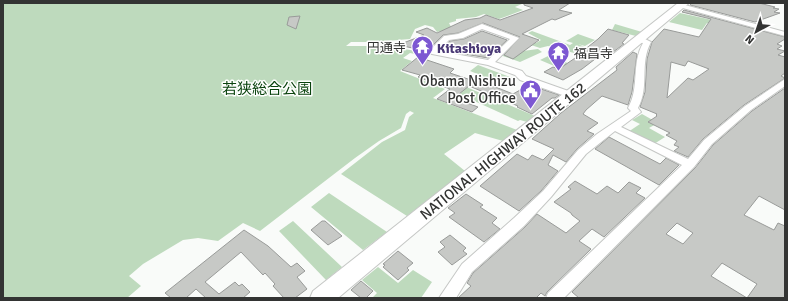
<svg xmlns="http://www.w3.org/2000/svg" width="788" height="301" viewBox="0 0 788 301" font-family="Signika,'Noto Sans JP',sans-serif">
<rect width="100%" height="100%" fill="#f9fbf9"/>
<path fill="#bedabd" d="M 3,3 L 524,3 L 515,7 L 523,10 L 499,19 L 484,14 L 476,17 L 456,19 L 456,21 L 449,23 L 451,27 L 449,29 L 437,32 L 433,27 L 425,25 L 415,29 L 410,39 L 374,42 L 351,42 L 346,46 L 389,46 L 426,53 L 420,55 L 410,53 L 403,58 L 412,61 L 400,71 L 445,89 L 433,98 L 517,130 L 503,141 L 475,133 L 444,154 L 465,171 L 407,216 L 341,174 L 382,142 L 405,130 L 409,117 L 414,113 L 410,111 L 406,114 L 401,128 L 379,141 L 355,158 L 260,231 L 243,223 L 218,241 L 198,238 L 183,240 L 143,264 L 129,276 L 141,286 L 127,298 L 3,298 Z
M 680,13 L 717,21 L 715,24 L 707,23 L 702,30 L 669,22 Z
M 615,24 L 642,32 L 636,36 L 612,30 Z
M 532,31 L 570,45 L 573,43 L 566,41 L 578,34 L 595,40 L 585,46 L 578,44 L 585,47 L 574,53 L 548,46 L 540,48 L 516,40 L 519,37 L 536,43 L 541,40 L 528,33 Z
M 508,46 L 523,51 L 538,49 L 542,52 L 520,62 L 500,55 Z
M 550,55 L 561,58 L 573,68 L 566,71 L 540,60 Z
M 478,65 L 513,78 L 514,79 L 500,83 L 470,71 Z
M 457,83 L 535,116 L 527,122 L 520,120 L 518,121 L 448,89 Z
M 642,114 L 658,123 L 649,128 L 665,137 L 654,144 L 628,132 L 640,124 L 632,120 Z
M 329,193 L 387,232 L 363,250 L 311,207 Z
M 293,221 L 342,267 L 326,280 L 279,231 Z
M 378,267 L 398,283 L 413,270 L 432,282 L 421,298 L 372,298 L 377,293 L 362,280 Z"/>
<path fill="#c7c9c6" stroke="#999b99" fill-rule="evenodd" d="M 524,3 L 570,3 L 559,10 L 572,13 L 555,20 L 552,19 L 522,34 L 539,40 L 513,59 L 504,55 L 520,37 L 483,23 L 458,33 L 443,35 L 427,51 L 398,45 L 424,35 L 416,32 L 427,28 L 437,33 L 465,20 L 480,18 L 486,15 L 500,20 L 533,8 L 524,5 Z
M 692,3 L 759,3 L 775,7 L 773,8 L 779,9 L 774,12 L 780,13 L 755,22 L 690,5 Z
M 684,10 L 785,37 L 785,39 L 777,44 L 782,46 L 777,49 L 785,51 L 778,55 L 785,57 L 785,73 L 781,76 L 785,78 L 744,105 L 703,139 L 688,157 L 674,151 L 679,147 L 674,145 L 677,141 L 666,135 L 670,133 L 648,122 L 657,116 L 656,115 L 657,114 L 640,107 L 645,92 L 647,59 L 652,42 L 664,29 L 699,37 L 711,19 L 682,12 ZM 688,61 L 709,69 L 693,80 L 688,78 L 667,98 L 671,62 L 685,66 Z
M 300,16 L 296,29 L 287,25 L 289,17 Z
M 608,29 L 629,35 L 622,43 L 624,44 L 609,55 L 603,53 L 582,69 L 563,80 L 544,72 L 553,67 L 559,69 L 581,54 L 579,54 L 598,39 Z
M 482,31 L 507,40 L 488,58 L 441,50 L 450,41 L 464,39 Z
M 633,52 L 637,54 L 632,92 L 628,105 L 602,96 L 586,110 L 583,114 L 598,123 L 587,131 L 594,134 L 577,149 L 566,162 L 553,155 L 548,165 L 558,171 L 541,191 L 519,211 L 480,186 L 517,154 L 528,160 L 532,155 L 543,160 L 554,149 L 532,139 L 561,113 L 617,70 L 616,67 Z
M 418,57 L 454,69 L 450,73 L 468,79 L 469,78 L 486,85 L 488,84 L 513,94 L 529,85 L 559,95 L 555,98 L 552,98 L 532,114 L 517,107 L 518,106 L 469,86 L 454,98 L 478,107 L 472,112 L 437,99 L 450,89 L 418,77 L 420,75 L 402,70 Z
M 785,88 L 785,210 L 759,196 L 744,215 L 774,230 L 778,223 L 785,226 L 785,298 L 579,298 L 572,292 L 695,168 L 713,145 L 752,111 ZM 677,223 L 693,233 L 683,244 L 666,234 ZM 722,263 L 757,284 L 747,298 L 711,276 Z
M 609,137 L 660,164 L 666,158 L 679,165 L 659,185 L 595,149 Z
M 575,181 L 597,194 L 607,186 L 618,193 L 629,182 L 641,188 L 636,193 L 645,198 L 604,237 L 592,229 L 579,241 L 591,249 L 547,292 L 545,296 L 541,293 L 536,298 L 458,298 L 471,286 L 467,283 L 473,273 L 525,227 L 537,214 L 566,233 L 580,221 L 572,215 L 571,213 L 554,202 L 571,189 L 568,187 Z
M 466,194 L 483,205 L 480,207 L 497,218 L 492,223 L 500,229 L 484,242 L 449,217 L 455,213 L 448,208 Z
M 322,221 L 325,221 L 342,236 L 328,245 L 311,230 Z
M 244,230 L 268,246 L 291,267 L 297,263 L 305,271 L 297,277 L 307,289 L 295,298 L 284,298 L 273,286 L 275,284 L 265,273 L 263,275 L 241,252 L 205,282 L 219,294 L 235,282 L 239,286 L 242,284 L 250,292 L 243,298 L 206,298 L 196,289 L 186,298 L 171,298 L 165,293 Z
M 450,235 L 466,248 L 463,251 L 467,254 L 452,265 L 438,252 L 445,247 L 440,242 Z
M 398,251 L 413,263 L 407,268 L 409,270 L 398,280 L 383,267 L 385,265 L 383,264 Z
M 361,281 L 373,291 L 366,298 L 361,298 L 351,290 Z"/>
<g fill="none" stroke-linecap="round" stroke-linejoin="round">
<defs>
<path id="minor" d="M 681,4 L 785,32 L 785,36 L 679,7 L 679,5 Z
M 482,24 L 519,38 L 495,62 L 522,71 L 526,76 L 574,93 L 576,95 L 574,97 L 568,97 L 520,80 L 515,75 L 488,65 L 432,54 L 428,52 L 444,36 L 458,34 ZM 482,29 L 510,39 L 488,60 L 438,51 L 449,40 L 463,38 Z
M 637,38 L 643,38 L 651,42 C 639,64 650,86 638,108 L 641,112 L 621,127 L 688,159 L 704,140 L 745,106 L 785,79 L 785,86 L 751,110 L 712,144 L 694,167 L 564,298 L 546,298 L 548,293 L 682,165 L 615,131 L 586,154 L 551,197 L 524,226 L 472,272 L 456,298 L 439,298 L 462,264 L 514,218 L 543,191 L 578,150 L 597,134 L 631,111 L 628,108 C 640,87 631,64 643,43 L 637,42 Z"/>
<path id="highway" d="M 678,3 L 689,3 L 338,298 L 310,298 L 313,291 Z"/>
</defs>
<use href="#minor" stroke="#c5c7c5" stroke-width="2"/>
<use href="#highway" stroke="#c5c7c5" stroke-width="2"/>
<use href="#minor" fill="#fff" fill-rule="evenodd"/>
<use href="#highway" fill="#fff" fill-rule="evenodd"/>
</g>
<defs>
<symbol id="temple-pin" viewBox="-11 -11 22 30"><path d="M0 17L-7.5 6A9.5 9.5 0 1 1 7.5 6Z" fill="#7d58d2" stroke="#fff"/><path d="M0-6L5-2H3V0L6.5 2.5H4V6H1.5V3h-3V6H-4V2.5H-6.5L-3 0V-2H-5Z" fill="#fff"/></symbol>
<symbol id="civic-pin" viewBox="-11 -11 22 30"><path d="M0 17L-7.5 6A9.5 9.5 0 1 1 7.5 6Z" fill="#7d58d2" stroke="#fff"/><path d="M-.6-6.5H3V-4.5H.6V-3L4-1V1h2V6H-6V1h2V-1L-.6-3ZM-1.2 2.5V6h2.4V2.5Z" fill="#fff"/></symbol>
</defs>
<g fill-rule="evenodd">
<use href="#temple-pin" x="410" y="34" width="25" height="34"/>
<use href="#temple-pin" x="546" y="40" width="25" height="34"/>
<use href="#civic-pin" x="518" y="78" width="25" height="34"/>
</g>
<g text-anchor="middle" stroke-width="3" stroke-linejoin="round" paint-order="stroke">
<g font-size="13" fill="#333433" stroke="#fff" text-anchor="end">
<text x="406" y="52">円通寺</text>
<text x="574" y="58" text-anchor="start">福昌寺</text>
</g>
<g font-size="14" font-weight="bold" fill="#493875" stroke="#fff">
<text x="469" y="53">Kitashioya</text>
</g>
<g font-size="15" fill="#333433" stroke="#fff" text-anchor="end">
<text x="516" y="86">Obama Nishizu<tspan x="516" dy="17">Post Office</tspan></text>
</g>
<g font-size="15" fill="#0a430e" stroke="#fff">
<text x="267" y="94">若狭総合公園</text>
</g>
<g font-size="15" fill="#333433" stroke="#fff">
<text transform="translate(503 151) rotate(-39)" y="5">NATIONAL HIGHWAY ROUTE 162</text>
</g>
</g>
<rect width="788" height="301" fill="none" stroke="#333433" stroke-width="8"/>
<g transform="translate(756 32) rotate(220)" stroke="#ffffff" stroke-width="3" paint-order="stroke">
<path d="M0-3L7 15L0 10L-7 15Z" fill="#333433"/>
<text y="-6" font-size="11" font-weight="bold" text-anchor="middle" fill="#333433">N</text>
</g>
</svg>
